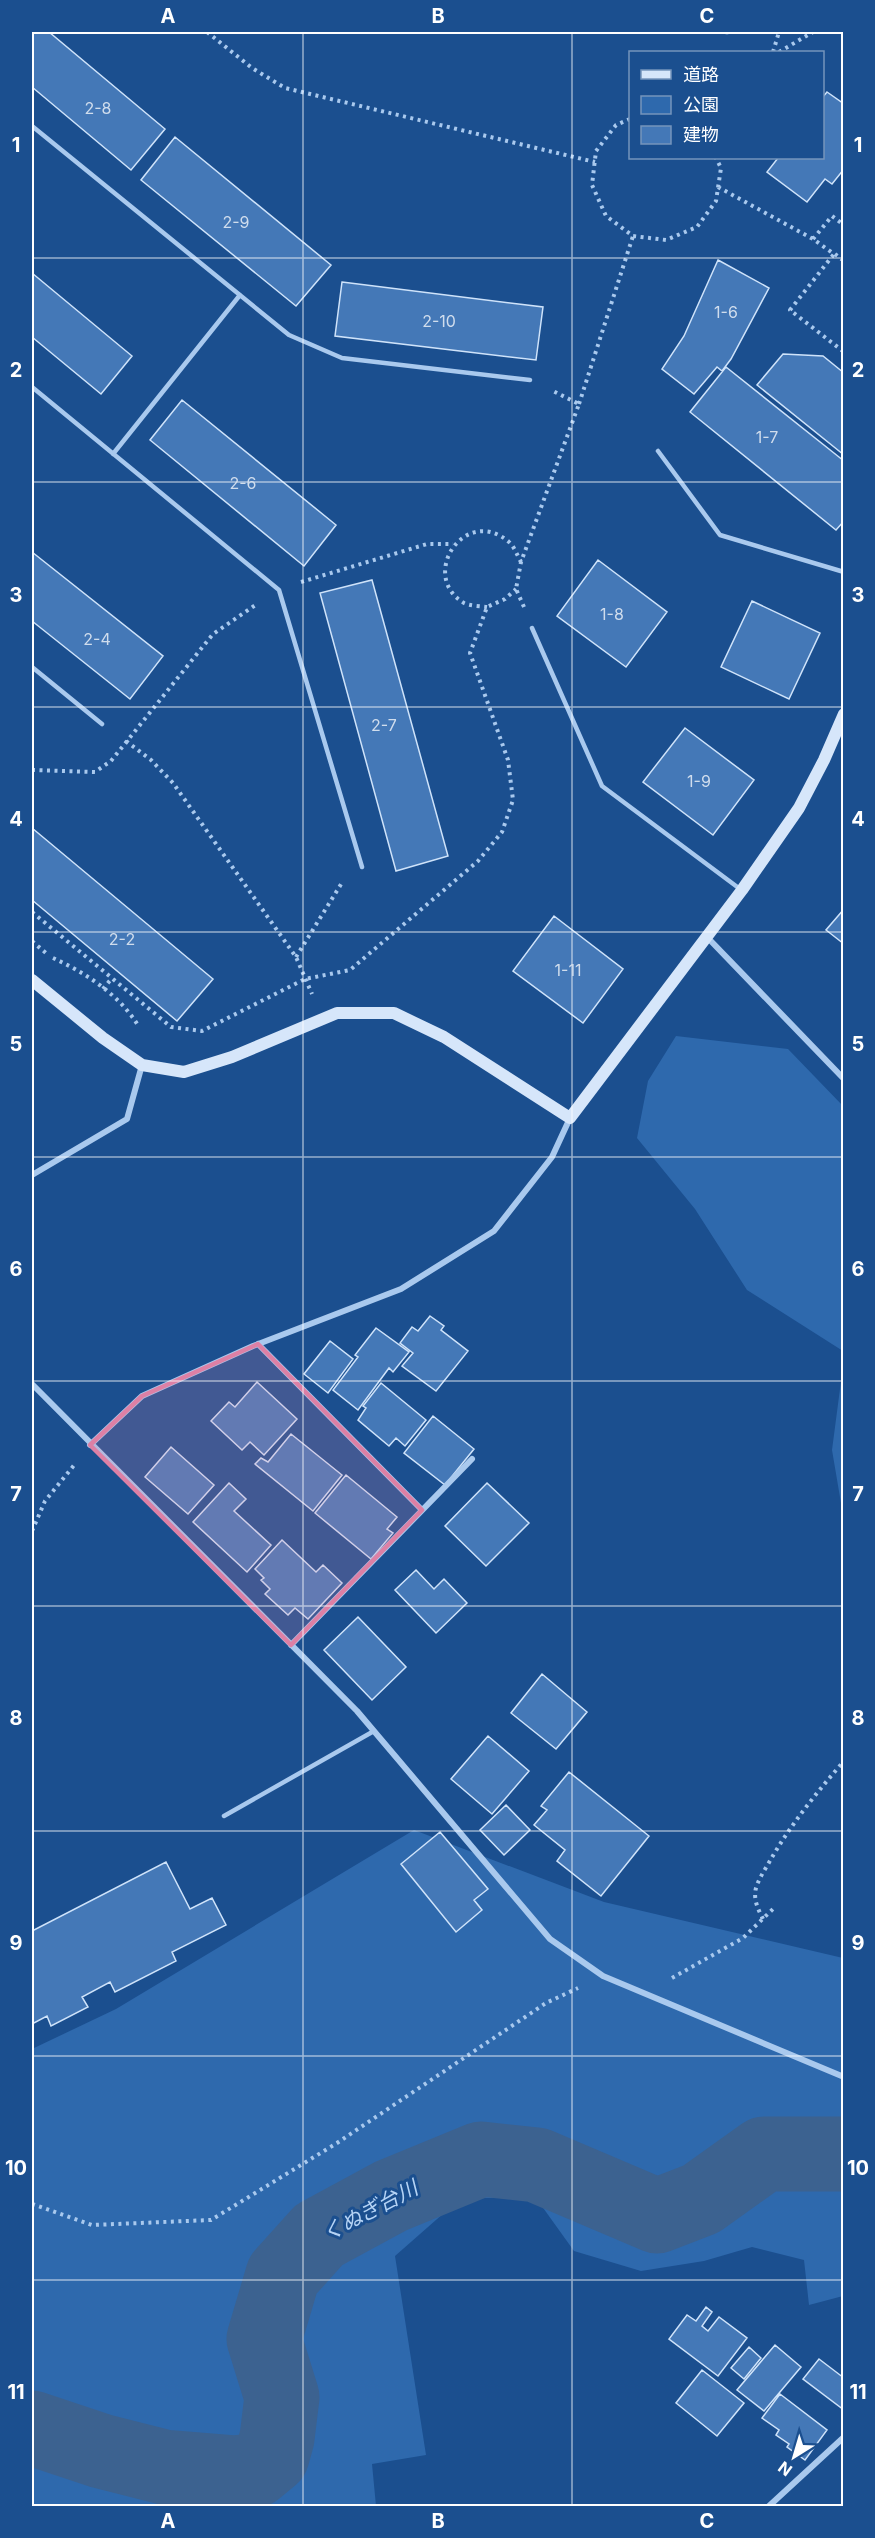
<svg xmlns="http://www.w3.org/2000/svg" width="875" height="2538" viewBox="0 0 875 2538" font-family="Inter,'Noto Sans JP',sans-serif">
<rect width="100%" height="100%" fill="#1b4f8f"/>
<path fill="#2e69ad" d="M 676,1036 L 788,1049 L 843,1106 L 843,1351 L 747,1290 L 695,1209 L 637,1138 L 648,1081 Z
M 843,1366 L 844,1515 L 843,1515 L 832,1450 Z
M 414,1830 L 604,1902 L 843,1958 L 843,2296 L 809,2305 L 804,2260 L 752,2247 L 704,2261 L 641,2271 L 574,2251 L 536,2198 L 461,2198 L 395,2256 L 426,2455 L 372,2464 L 376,2506 L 32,2506 L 32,2049 L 116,2009 Z"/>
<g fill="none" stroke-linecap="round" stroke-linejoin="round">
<path stroke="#3c6290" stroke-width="75" d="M 32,2428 L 101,2451 L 164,2467 L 237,2473 L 255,2470 L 272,2456 L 277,2438 L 282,2397 L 264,2339 L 283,2275 L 319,2235 L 391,2196 L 481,2159 L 537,2165 L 657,2216 L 701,2199 L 764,2154 L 844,2154"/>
</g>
<path fill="#4478b7" stroke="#cfe3fa" stroke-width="1.5" d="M 32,32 L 49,32 L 165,129 L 131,170 L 32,87 Z
M 827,92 L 844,104 L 844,169 L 832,184 L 825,179 L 807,202 L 767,172 L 778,158 L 822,158 L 822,98 Z
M 175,137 L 331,265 L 296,306 L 141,180 Z
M 718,260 L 769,288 L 731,359 L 722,371 L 717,367 L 694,394 L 662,369 L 684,336 Z
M 32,273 L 132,356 L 101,394 L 32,337 Z
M 342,282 L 543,307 L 536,360 L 335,336 Z
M 783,354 L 823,356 L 844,373 L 844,455 L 757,385 Z
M 726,367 L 844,461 L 844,521 L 836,530 L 690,412 Z
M 182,400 L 336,525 L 304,566 L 150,440 Z
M 32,552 L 163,656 L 130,699 L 32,621 Z
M 598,560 L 667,612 L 626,667 L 557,616 Z
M 372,580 L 448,856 L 396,871 L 320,593 Z
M 752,601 L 820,633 L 789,699 L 721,667 Z
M 685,728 L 754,780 L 713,835 L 643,782 Z
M 32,828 L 213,979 L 177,1021 L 32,900 Z
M 844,909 L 844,944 L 826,930 Z
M 554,916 L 623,969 L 583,1023 L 513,971 Z
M 430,1316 L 444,1326 L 441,1330 L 468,1351 L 436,1391 L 402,1366 L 413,1353 L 400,1343 L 412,1327 L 418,1331 Z
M 376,1328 L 409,1352 L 393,1372 L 389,1368 L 358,1410 L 333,1390 L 358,1357 L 355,1355 Z
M 330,1341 L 353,1359 L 328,1393 L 304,1374 Z
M 257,1382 L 297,1419 L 264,1455 L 250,1442 L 242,1450 L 211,1421 L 229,1402 L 235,1407 Z
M 381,1383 L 426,1420 L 405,1446 L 396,1438 L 389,1446 L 358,1420 L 366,1408 L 363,1406 Z
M 433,1416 L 474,1449 L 445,1485 L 404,1453 Z
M 291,1434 L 342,1475 L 313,1511 L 255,1464 L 261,1458 L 268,1462 Z
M 171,1447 L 214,1485 L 188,1514 L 145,1477 Z
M 346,1475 L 397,1517 L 387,1529 L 393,1533 L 371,1559 L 315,1513 Z
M 229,1483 L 246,1499 L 234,1511 L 271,1545 L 247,1572 L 193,1522 Z
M 487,1483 L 529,1523 L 486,1566 L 445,1526 Z
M 282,1540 L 316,1572 L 323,1565 L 342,1583 L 308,1619 L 295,1608 L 288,1615 L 265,1594 L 270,1589 L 261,1580 L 264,1578 L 255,1569 Z
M 416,1570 L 434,1589 L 444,1579 L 467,1603 L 436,1633 L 395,1590 Z
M 358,1617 L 406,1667 L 372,1700 L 324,1650 Z
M 542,1674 L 587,1712 L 556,1749 L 511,1713 Z
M 488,1736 L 529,1771 L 492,1814 L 451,1779 Z
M 569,1772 L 649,1836 L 601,1896 L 557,1861 L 565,1850 L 534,1825 L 547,1810 L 541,1806 Z
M 506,1805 L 530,1830 L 504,1855 L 480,1830 Z
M 440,1832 L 488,1889 L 474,1900 L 482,1910 L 456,1932 L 401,1864 Z
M 166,1862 L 190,1909 L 212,1898 L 226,1925 L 172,1952 L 176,1961 L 115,1992 L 110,1982 L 82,1997 L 88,2007 L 51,2026 L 47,2016 L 32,2024 L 32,1931 Z
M 706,2307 L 712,2312 L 702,2326 L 708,2331 L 719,2317 L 747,2338 L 718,2376 L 669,2339 L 687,2315 L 696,2321 Z
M 775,2345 L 801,2367 L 764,2411 L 737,2390 Z
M 749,2347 L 761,2358 L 744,2379 L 731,2368 Z
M 819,2359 L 844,2378 L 844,2410 L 803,2379 Z
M 702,2370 L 744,2403 L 717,2436 L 676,2403 Z
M 780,2394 L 827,2430 L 805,2460 L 787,2447 L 789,2444 L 776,2435 L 779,2430 L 762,2418 Z"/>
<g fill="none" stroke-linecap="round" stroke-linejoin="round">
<path stroke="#a9c9ee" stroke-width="4" stroke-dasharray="3 4.5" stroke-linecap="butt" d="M 207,32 L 252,68 L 285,88 L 595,162
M 773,52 L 779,32
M 779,52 L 813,32
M 630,119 L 616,125 L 596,151 L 592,185 L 606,216 L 633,236 L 666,240 L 697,227 L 716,201 L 721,168 L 716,158
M 718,187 L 813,239 L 834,254 L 790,310 L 844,352
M 813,239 L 832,216 L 844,225
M 835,254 L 844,261
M 579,404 L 633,236
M 301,582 L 427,544 L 453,544
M 487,607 C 480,606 470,606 464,603 C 418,576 465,504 509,542 C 514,546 517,555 521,562
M 524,607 L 516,589 L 521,562 L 579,404 L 551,390
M 126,741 L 151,760 L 173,783 L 296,957 L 312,994
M 32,770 L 95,772 L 111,761 L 213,634 L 257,604
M 32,912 L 171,1027 L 202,1031 L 305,979 L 350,970 L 478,861 L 502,832 L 513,800 L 508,760 L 470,653 L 487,607 L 505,599 L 516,589
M 32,941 L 47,954
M 296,957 L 343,881
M 53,958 C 86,973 120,995 139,1027
M 103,989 L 112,978
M 32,1531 L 45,1501 L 75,1464
M 763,1919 C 758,1909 753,1899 756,1888 C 759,1878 766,1868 771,1859 C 792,1823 817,1792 844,1761
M 672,1978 L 743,1938 L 775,1907
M 32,2204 L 92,2225 L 211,2220 L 337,2143 L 546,2003 L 578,1988"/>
<path stroke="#a9c9ee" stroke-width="4.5" d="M 726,32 L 728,32
M 32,126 L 289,335 L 342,358 L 530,380
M 32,387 L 279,590 L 362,867
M 658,451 L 720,535 L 844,572
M 113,454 L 240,295
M 532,628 L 602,786 L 740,889
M 32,667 L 102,724
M 224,1816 L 374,1731"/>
<path stroke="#a9c9ee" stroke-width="6" d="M 707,937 L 844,1079
M 32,1175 L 127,1119 L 142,1065
M 258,1344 L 422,1510
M 32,1384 L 357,1711 L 550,1939 L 603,1976 L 844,2077
M 90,1445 L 142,1396 L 253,1346 L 401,1289 L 494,1231 L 552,1157 L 570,1118
M 291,1645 L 472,1459
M 769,2506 L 844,2437"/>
<path stroke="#d6e6fa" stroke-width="12" d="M 32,980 L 103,1038 L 142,1065 L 184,1072 L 232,1057 L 337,1013 L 394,1013 L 444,1037 L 570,1118 L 742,890 L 799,808 L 824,760 L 844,714"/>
</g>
<path fill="#dd80a5" fill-opacity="0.2" stroke="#dd80a5" stroke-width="4.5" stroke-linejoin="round" d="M 258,1344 L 422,1510 L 291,1645 L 90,1445 L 142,1396 Z"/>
<path fill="none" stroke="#fff" stroke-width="1.5" stroke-opacity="0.55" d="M 303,32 L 303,2506M 572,32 L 572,2506M 32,258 L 844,258M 32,482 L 844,482M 32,707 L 844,707M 32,932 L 844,932M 32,1157 L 844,1157M 32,1381 L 844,1381M 32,1606 L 844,1606M 32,1831 L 844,1831M 32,2056 L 844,2056M 32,2280 L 844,2280"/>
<g text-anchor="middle" stroke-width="6" stroke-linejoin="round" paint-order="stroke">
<g font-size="16" fill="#d0dded">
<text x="98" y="114">2-8</text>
<text x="236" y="228">2-9</text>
<text x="726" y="318">1-6</text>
<text x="439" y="327">2-10</text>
<text x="767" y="443">1-7</text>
<text x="243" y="489">2-6</text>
<text x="612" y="620">1-8</text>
<text x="97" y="645">2-4</text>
<text x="384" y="731">2-7</text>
<text x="699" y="787">1-9</text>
<text x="122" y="945">2-2</text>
<text x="568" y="976">1-11</text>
</g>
<g font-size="21" font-style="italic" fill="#b5d3f5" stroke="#1b4f8f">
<text transform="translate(370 2211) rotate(-28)" y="7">くぬぎ台川</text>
</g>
</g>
<rect width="875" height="2538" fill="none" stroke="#1b4f8f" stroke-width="66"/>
<rect x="629" y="51" width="195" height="108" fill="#1b4f8f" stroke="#7695bc" stroke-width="1.5"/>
<rect x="641" y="70" width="30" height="9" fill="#d6e6fa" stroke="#7695bc" stroke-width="1.5"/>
<text x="683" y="81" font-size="18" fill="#ffffff">道路</text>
<rect x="641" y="96" width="30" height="18" fill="#2e69ad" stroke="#7695bc" stroke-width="1.5"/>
<text x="683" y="111" font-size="18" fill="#ffffff">公園</text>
<rect x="641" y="126" width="30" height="18" fill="#4478b7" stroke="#7695bc" stroke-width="1.5"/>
<text x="683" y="141" font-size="18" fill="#ffffff">建物</text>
<g transform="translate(794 2457) rotate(217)" stroke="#1b4f8f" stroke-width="4.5" paint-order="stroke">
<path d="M0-4.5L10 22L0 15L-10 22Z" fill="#ffffff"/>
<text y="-9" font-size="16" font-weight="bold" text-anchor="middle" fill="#ffffff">N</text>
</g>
<rect x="33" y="33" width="809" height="2472" fill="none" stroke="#fff" stroke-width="2"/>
<g font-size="20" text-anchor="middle" font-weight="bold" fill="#fff">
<text x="168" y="23">A</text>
<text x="438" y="23">B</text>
<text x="707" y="23">C</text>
<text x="16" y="152">1</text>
<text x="858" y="152">1</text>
<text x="16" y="377">2</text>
<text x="858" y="377">2</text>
<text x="16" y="602">3</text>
<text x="858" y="602">3</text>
<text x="16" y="826">4</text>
<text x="858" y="826">4</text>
<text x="16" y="1051">5</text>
<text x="858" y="1051">5</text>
<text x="16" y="1276">6</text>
<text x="858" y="1276">6</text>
<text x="16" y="1501">7</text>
<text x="858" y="1501">7</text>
<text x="16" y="1725">8</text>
<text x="858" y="1725">8</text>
<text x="16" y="1950">9</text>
<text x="858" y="1950">9</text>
<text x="16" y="2175">10</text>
<text x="858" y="2175">10</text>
<text x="16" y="2399">11</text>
<text x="858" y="2399">11</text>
<text x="168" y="2528">A</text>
<text x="438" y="2528">B</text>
<text x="707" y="2528">C</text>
</g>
</svg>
